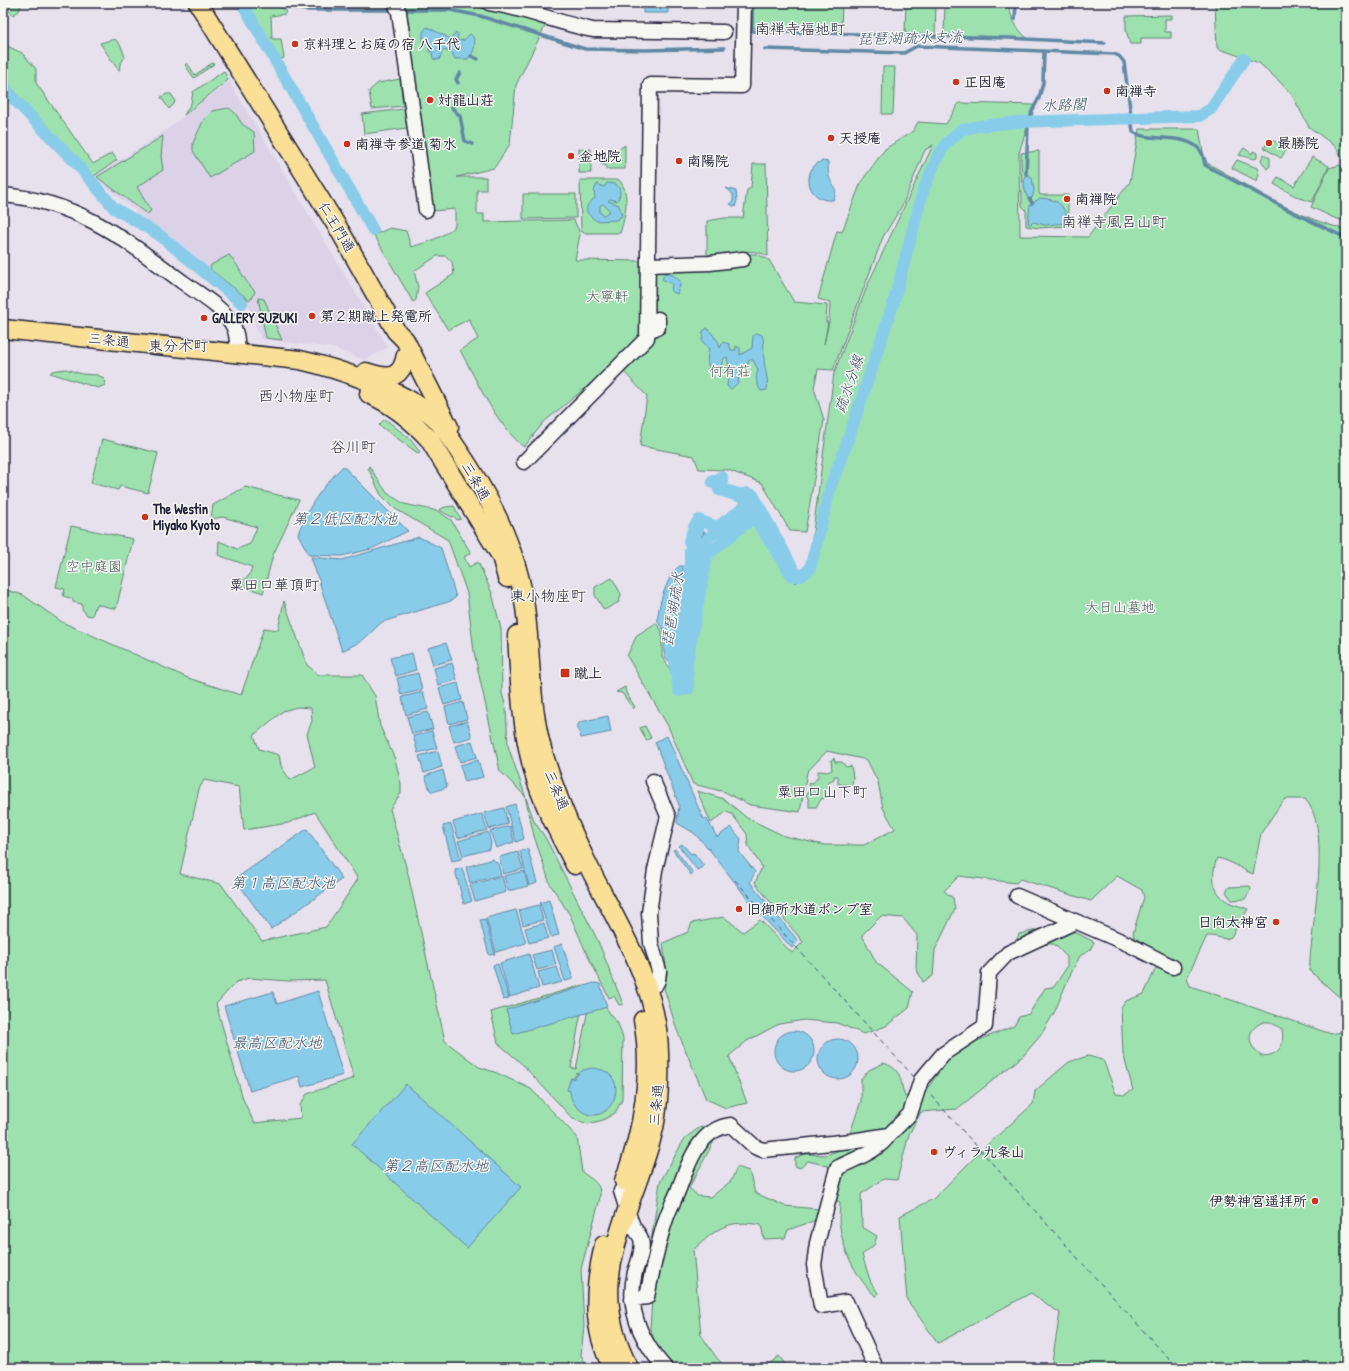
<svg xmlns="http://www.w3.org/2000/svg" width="1349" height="1371" viewBox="0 0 1349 1371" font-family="'Patrick Hand','Klee One',sans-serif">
<rect width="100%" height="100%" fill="#e6e1ec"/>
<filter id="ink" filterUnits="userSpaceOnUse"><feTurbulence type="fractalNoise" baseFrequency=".025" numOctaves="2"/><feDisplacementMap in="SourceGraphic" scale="8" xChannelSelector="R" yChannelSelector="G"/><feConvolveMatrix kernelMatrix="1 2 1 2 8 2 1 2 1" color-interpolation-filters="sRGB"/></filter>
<g filter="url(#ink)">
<path fill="#dbd2e8" d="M 229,81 L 388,347 L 365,360 L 333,348 L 261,339 L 247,302 L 94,177 L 165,131 Z"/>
<path fill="#9de2ae" stroke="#608274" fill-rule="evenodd" d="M 3,3 L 22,3 L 19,11 L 13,15 L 6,7 L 3,9 Z
M 244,3 L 267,3 L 286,10 L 285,14 L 271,16 L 272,39 L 281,39 L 284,58 L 277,60 Z
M 399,3 L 498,8 L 547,22 L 516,85 L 510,144 L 494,168 L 457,177 L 486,177 L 486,190 L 477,190 L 477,214 L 484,214 L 484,222 L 574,220 L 580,234 L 575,260 L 644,261 L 643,335 L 602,374 L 544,422 L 524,447 C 495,423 478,383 460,350 L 478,339 L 469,319 L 448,330 L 425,293 L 454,274 L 452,262 L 446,256 L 437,256 L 414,271 L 418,287 L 416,300 L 413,302 L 374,235 L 390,228 L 406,231 L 411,247 C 428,242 442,238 455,226 L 455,209 L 432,211 Z
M 754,3 L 842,3 L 841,31 L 753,28 Z
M 906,3 L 936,3 L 935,35 L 905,34 Z
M 945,3 L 1008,3 C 1010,16 1017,30 1027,38 L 944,35 Z
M 1215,3 L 1346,3 L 1346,164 L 1335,146 L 1309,127 L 1292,95 L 1279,81 L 1259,63 L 1217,48 Z
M 1172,15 L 1172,19 L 1165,19 L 1165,32 L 1171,32 L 1171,38 L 1141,38 L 1141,44 L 1130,44 L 1126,30 L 1126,16 Z
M 115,39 L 121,46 L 125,57 L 120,64 L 119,71 L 100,43 Z
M 3,44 L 22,53 L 36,69 L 36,83 L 93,164 L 112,153 L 117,160 L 93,177 L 66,148 L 57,141 L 14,91 L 3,74 Z
M 187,63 L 195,75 L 212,63 L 214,64 L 194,78 L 185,65 Z
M 883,67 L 895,67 L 893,114 L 882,114 Z
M 224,71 L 228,80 L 184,115 L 191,103 L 193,92 Z
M 400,79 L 403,106 L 372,109 L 369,91 L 378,83 Z
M 167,94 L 171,94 L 175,100 L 174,104 L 169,109 L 161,97 Z
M 959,103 L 1034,105 L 1019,153 L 1020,236 L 1088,237 L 1130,182 L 1139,129 L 1199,129 L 1203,152 L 1207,163 C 1250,186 1299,220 1346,229 L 1346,1003 L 1310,971 C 1309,961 1311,950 1312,940 C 1315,905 1330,825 1305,799 L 1285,799 L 1282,802 L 1261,833 L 1253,874 C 1239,868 1232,861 1217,858 C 1212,872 1211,889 1224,899 C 1229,904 1241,906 1248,909 L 1231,937 L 1226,939 L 1212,936 L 1207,936 L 1187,978 L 1190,986 L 1331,1034 L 1341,1032 L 1346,1017 L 1346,1368 L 1051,1368 L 1060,1313 L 1031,1293 L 938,1343 L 907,1300 L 900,1216 L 933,1199 L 986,1146 L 1033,1104 L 1035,1091 L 1069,1062 L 1088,1056 L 1103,1060 L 1116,1094 L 1124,1095 L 1133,1090 L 1123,1053 L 1121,1008 L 1126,1001 L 1144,994 L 1160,959 L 1136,943 L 1133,933 L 1144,897 L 1142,890 L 1117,876 L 1091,901 L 1020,879 L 1016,883 L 959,876 L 944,891 L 953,898 L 955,909 L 935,950 L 933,976 L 923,982 L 916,968 L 917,935 L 903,918 L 881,916 L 862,935 L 876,962 L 913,992 L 909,1008 L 886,1026 L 864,1034 L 837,1023 L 804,1020 L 779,1024 L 747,1041 L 729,1056 L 747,1103 L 726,1108 L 706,1099 L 677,1030 L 664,988 L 667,974 L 663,943 L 688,932 L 692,923 L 724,917 L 743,932 L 760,920 L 792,953 L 803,942 L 755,883 L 762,867 L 748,845 L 747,834 L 732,814 L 726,812 L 711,823 L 697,791 L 724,799 L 747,818 L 784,836 L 824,845 L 864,845 L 895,829 L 883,808 L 878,782 L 867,760 L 827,751 L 807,772 L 800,812 L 750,805 L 725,792 L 693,784 L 668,726 L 627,656 L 637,635 L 656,623 L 662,631 L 662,656 L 673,674 L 677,692 L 690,691 L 687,662 L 701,580 L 708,556 L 753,521 L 795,583 L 807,577 L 834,373 L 868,284 L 933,145 L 925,150 L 903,204 L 883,237 L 833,370 L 818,369 L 814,388 L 824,420 L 805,532 L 790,531 L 762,483 L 728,470 L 699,469 L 694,456 L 640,446 L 647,396 L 622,370 L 647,342 L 652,267 L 743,254 L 757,254 L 769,260 L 794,302 L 827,305 L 826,322 L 828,322 L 824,344 L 829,322 L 830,302 L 818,299 L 837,231 L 842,232 L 861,182 L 885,149 L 913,131 L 918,122 L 946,124 ZM 1263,1022 L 1270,1022 L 1282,1029 C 1285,1046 1279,1056 1261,1056 C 1247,1045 1245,1030 1263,1022 Z
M 229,108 L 235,113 L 242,124 L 254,132 L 255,151 L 210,178 L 193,151 L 193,143 L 204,119 L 212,111 Z
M 404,109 L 407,128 L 364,134 L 362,114 Z
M 163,136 L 161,156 L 163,170 L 137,187 L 151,211 L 147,214 L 97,177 Z
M 1269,140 L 1272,140 L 1287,148 L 1281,158 L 1264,148 Z
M 625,145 L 625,169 L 606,169 L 606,165 L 602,165 L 602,157 L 607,157 Z
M 1244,148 L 1252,154 L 1253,151 L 1257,153 L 1257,158 L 1254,159 L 1239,155 Z
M 579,149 L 591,149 L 591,173 L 579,173 Z
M 1039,151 L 1039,192 L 1040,195 L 1068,195 L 1068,212 L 1071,220 L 1066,226 L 1039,228 L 1026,226 L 1026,210 L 1022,206 L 1021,153 Z
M 1264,154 L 1270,158 L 1270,166 L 1267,169 L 1261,160 Z
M 1312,157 L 1329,166 L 1312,202 L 1299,198 L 1274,184 L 1278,177 L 1294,186 Z
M 1237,160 L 1257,168 L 1259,174 L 1257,181 L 1232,168 Z
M 753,164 L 766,164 L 768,256 C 748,246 729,254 708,260 L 707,253 L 707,221 L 725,218 L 743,218 L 747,190 L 751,188 Z
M 1340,165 L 1346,173 L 1346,222 L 1332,217 L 1311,207 L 1329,168 Z
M 580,180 L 619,180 C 631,192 625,218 620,233 L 584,233 L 581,231 Z
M 523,194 L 576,194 L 576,218 L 523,219 Z
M 229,255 C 240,266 243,281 255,291 L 253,297 L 249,300 L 210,269 L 211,265 Z
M 258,298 L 264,299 L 282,340 L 266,338 Z
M 66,369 L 82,374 L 97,375 L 104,378 L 105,385 L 98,388 L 50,373 L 52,371 Z
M 385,419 L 409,438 L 420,452 L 419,454 L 379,425 Z
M 102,439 L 158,453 L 148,493 L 120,486 L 118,490 L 91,483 Z
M 369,466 L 387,493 L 404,504 L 438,511 L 451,520 L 471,553 L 464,557 L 469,567 L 478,562 L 492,593 L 501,629 L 502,693 L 506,708 L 508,746 L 534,821 L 545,837 L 598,941 L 623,1004 L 619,1005 L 614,996 L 609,998 L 586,952 L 570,915 L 550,884 L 534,836 L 525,796 L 500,771 L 474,652 L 467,593 L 448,540 L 394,508 L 381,495 L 368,468 Z
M 245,487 L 299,500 L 273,555 L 263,593 L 243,586 L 243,580 L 249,576 L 252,567 L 218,555 L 219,541 L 237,549 L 250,544 L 257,527 L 223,517 L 211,519 L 213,505 Z
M 454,506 L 461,519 L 457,520 L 454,516 L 452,517 L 439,510 L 445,507 Z
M 71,526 L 133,539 L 116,609 L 96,604 L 92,616 L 87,615 L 82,609 L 82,604 L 73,602 L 73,599 L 63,596 L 65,589 L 56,587 Z
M 612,578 L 621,594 L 619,602 L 604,610 L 595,595 L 595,587 Z
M 3,589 L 23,595 L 62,622 L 188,678 L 241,695 L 264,628 L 278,630 L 284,601 L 307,665 L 319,675 L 362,675 L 375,696 L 380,726 L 395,759 L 401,784 L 401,793 L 390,809 L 408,874 L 445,1041 L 479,1067 L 497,1073 L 531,1089 L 577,1137 L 582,1172 C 595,1182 603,1184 599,1202 L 581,1269 L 584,1326 L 581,1355 L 588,1368 L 3,1368 ZM 297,707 L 311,708 L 312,721 L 307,734 L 315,767 L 290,780 L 281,766 L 279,755 L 259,749 L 254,735 L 283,711 ZM 204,780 L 239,787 L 244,830 L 288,823 L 315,812 L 358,879 L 326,927 L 262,941 L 221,884 L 180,874 L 199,789 ZM 249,978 L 288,981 L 325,980 L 354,1078 L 307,1094 L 300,1105 L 301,1118 L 254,1123 L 243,1099 L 216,1004 L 236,982 Z
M 625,687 L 626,693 L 635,707 L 633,709 L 622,693 L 616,692 Z
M 645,726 L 651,738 L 646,740 L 640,728 Z
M 834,758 L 835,762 L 842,762 L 846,767 L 851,766 L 853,777 L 852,785 L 838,784 L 838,776 L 834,776 L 834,779 L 828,782 L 824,799 L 822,798 L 816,807 L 809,807 L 809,800 L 806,795 L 810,789 L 809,782 L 813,783 L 818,777 L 818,771 L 828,772 L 832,770 L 831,760 Z
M 1250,886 L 1251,889 L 1245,899 L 1232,900 L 1226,892 L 1229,887 Z
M 1055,926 L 1071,930 L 1094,942 L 1090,950 L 1080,956 L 1069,977 L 1055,1011 L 1041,1035 L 1023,1056 L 957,1109 L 921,1112 L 909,1134 L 897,1180 L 884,1179 L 861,1194 L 862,1227 L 877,1236 L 874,1245 L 862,1255 L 871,1283 L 878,1293 L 876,1297 C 857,1278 844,1254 840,1227 C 838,1219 840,1210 840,1202 L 833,1199 L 827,1226 L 816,1220 L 788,1230 L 785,1238 L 764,1239 L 761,1225 C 727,1219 718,1228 693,1250 L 701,1335 L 716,1357 L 726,1368 L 677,1368 L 668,1362 L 658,1350 L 650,1328 L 652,1300 L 650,1249 L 660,1182 L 685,1138 L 699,1128 L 711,1124 L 714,1141 L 689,1188 L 698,1196 L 711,1197 L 731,1181 L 737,1167 L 749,1171 L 755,1193 L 785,1206 L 818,1209 L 825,1194 L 838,1185 L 828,1166 L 808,1161 L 800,1168 L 795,1166 L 795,1158 L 805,1154 L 826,1155 L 845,1148 L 861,1101 L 861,1079 L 869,1070 L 884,1063 C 904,1071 899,1080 905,1097 L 929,1086 L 949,1058 L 977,1041 L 1014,1026 L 1019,1017 L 1029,1014 L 1045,988 L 1054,987 L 1067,967 L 1067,957 L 1054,944 L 1015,944 L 1019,934 Z
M 583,985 L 583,1000 L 571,1068 L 576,1069 L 591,994 L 603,1003 L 615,1021 L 617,1021 L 623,1038 L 622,1100 L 615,1113 L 603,1120 L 588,1124 L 573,1119 L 522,1064 L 498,1043 L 491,1012 ZM 577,1073 L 606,1111 L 591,1114 C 581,1104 564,1094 571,1078 L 573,1079 Z
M 779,1356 L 788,1368 L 764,1368 Z"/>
<path fill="#89ccea" stroke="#6088a4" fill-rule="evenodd" d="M 643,3 L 668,3 L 668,13 L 643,13 Z
M 427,27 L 451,39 L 456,32 L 458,35 L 457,41 L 464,40 L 470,34 C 478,40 475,52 468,59 L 455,59 L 452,53 L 443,50 L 439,60 L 433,59 L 432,51 L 429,52 L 429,46 L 423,41 L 423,32 Z
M 822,161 L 828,162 C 828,167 828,171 829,176 C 831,186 840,188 833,200 C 807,203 800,169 822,161 Z
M 1026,174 L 1032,177 L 1034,191 L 1032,198 L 1029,201 C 1025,193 1022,181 1026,174 Z
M 607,183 L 616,184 C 621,189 621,195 617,201 L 610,199 L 608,201 L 619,205 L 622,216 L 616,220 L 597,221 C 584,213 583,207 595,198 L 594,191 L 597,184 L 604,187 ZM 603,204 L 610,211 L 604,215 L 600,213 L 600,206 Z
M 726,188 L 736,191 L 737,201 L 735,207 L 730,204 L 733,202 L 733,194 Z
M 1040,198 C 1059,200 1062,203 1069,221 L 1067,223 L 1045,225 L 1033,222 L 1030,225 L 1028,223 L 1030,205 Z
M 665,273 L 673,275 L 681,282 L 677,294 L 671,291 L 672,284 L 662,279 Z
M 707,328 L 718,341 L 720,348 L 723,342 L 729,344 L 731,350 L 736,350 L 736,346 L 740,348 L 740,355 L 752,348 L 753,336 L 757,333 L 762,335 C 765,343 763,350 764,358 C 764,370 769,377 767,390 L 761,391 C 756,383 755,378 758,370 L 753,360 L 749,360 L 746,375 L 739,376 L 738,383 L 731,389 L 727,386 L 729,367 L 727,357 L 724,358 L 720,368 L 711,370 C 706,364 707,356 709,349 L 702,341 L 703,331 Z
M 343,466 L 408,531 L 371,549 L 342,556 L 309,555 L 298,534 C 309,504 321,489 343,466 Z
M 419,537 L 441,548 L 456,597 L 451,601 L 382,622 L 362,641 L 342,651 L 311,557 L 342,560 Z
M 680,566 L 683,566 L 672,662 C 659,658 666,643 664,632 C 664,628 659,625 658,622 C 656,609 669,571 680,566 Z
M 446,643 L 452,660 L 433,665 L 428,648 Z
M 412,653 L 416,670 L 396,676 L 390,658 Z
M 452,663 L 457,680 L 438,685 L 434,668 Z
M 418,673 L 422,690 L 401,695 L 397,678 Z
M 458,683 L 462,700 L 444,705 L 439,688 Z
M 423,692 L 428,709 L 406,715 L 402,697 Z
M 463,702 L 467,719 L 449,724 L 445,707 Z
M 428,712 L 433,729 L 412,734 L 407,717 Z
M 608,716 L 611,732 L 581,738 L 577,726 L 580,722 Z
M 467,721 L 472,737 L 454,742 L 449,726 Z
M 432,731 L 437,748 L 418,753 L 413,736 Z
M 667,736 L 703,818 L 707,819 L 717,837 L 731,827 L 741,839 L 739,852 L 755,872 L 750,882 L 798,941 L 792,948 L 757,911 L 709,849 L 694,833 L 677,823 L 679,805 L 655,742 Z
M 472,741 L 477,757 L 460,762 L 455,746 Z
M 438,751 L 442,767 L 424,773 L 419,756 Z
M 478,760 L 483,777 L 465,782 L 460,765 Z
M 443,770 L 447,787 L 433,792 L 430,790 L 425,776 Z
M 515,804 L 524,839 L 516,842 L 506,807 Z
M 504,808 L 508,824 L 489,829 L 484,813 Z
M 482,814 L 487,830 L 458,838 L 453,822 Z
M 451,824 L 461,859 L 452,861 L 443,826 Z
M 510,826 L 514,842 L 496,848 L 490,831 Z
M 307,829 L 342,879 L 271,929 L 235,879 Z
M 488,832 L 491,843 L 490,849 L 463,856 L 458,841 Z
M 682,844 L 691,854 L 694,853 L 704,866 L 697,870 L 679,846 Z
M 528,849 L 537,883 L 529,886 L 520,851 Z
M 675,849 L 693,873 L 691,875 L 673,850 Z
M 518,852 L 523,869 L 503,874 L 499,857 Z
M 493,859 L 498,864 L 501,875 L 470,883 L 466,867 Z
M 462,868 L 472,901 L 464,904 L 455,870 Z
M 524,871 L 528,886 L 508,891 L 504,876 Z
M 502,876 L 506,892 L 475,901 L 470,885 Z
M 549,900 L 559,935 L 551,937 L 540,903 Z
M 539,905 L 543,920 L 523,925 L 519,910 Z
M 516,910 L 526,943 L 496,952 L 486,918 Z
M 485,919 L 495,954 L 489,955 L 480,920 Z
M 544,923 L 548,938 L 529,943 L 525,928 Z
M 562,944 L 573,979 L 565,981 L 554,947 Z
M 552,950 L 556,965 L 537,970 L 532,955 Z
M 529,954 L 539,988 L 510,997 L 500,963 Z
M 498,964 L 509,998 L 503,1000 L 493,965 Z
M 557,967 L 562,982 L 542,987 L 538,972 Z
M 594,983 L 600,984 L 607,1007 L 513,1034 L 506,1010 Z
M 318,991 L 343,1075 L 302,1087 L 299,1076 L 250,1091 L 224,1006 L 273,992 L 277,1004 Z
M774 1051a20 20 0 1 1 40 0a20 20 0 1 1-40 0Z
M818 1059a20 20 0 1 1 40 0a20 20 0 1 1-40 0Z
M 592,1068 C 637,1071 610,1133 580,1110 C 574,1105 570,1098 570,1091 L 567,1090 L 571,1078 L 573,1079 L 583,1070 Z
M 406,1084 L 521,1187 L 467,1248 L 352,1144 Z"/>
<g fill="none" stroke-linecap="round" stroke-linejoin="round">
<path stroke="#6088a4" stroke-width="3.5" d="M 271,3 L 306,10 L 389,10
M 752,3 L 752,31 L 1008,38 L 1105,43
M 403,10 L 450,10 L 480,16 L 585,49 L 646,50 L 724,48
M 1015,19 L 1016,3
M 765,49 L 904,53 L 917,46 L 1114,54 L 1119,56 L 1124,62 L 1133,132 C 1151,143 1185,132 1200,150 C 1203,153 1204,160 1205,165 L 1288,210 L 1346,238
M 471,56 L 478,59
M 458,83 L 456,79 L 460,73
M 457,97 L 452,108 L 460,116 L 465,141 L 472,144
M 1026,174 L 1028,127 L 1032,111 L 1039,98 L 1043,83 L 1044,51
M 1030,199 L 1032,203
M 1069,221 L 1071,223
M 695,525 L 709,537
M 692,533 L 709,537"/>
<path stroke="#89ccea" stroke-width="12" d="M 242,3 L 373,230
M 3,83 L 11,96 L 77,164 L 114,208 L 158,234 L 242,303
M 720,477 L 722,477 L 722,489 L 742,495 L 746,493 L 753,495 L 796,574 L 792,576 L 754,517 L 707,555 L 687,662 L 688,689 L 679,691 L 675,665 L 690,563 L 690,550 L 697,543 L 695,539 L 689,542 L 693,530 L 697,532 L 698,529 L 694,527 L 699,520 L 717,527 L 748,505 L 742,497 L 719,490 L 719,483 L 713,483 L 713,480 L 720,480 Z
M 683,690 L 681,661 L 698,553 L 709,537 L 754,507 L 795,576 L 801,576 L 810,569 L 831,485 L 847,443 L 894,301 L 923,191 L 938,156 L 946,144 L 961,130 L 979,126 L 1020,122 L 1199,116 L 1211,109 L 1244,59"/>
<path stroke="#415570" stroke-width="1" stroke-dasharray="5 4" stroke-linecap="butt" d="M 735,880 L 915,1078
M 925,1089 L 1177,1368"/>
<defs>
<path id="minor" d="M 395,3 L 399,12 L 426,210
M 489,3 C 525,8 557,23 593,30 L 724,32
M 3,195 C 80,202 124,239 184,283 C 200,295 222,307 232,324 C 238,333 237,345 238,354
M 648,265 L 710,263 L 743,259
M 648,331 L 658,327 L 658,319
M 524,462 L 647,338 L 650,85 L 742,86 L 744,3
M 1017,896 L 1128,944 L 1173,967
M 647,988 L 656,984 L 658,980 L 659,971 L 651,943 L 649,913 L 655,870 L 668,816 L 653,781
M 621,1191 C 625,1203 628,1215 633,1226 C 635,1230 640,1235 641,1239 C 644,1250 638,1262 635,1272 C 626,1308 641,1341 665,1368
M 632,1299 L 647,1297 C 652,1272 657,1246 665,1222 C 668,1211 674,1201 678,1191 C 688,1165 698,1129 731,1125 L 755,1147 L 763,1150 L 851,1141 L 889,1135 L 910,1114 L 921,1080 L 943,1054 L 985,1026 L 989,973 L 1008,953 L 1075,922
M 876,1368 L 846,1302 L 821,1306 L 814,1265 L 817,1243 L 837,1168 C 854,1159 878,1152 889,1135"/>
<path id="major" d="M 198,3 L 340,231 L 396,331 L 405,340 L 449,427
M 3,329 L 300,360 C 339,369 402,390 433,416 C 441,423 447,434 454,444 C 488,493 517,547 525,607 C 532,658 529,713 546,762 C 557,797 572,832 588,865 C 617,924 658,984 659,1053 C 660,1082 659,1112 651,1140 C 628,1222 583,1281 629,1368
M 366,372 C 387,379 401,381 406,355
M 369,394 C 392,404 412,420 429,439 L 501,556 L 507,578
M 517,635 C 520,681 521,728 534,773 C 543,805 560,835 575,865
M 624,1181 C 643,1131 653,1073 643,1020
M 604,1245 C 594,1287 591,1329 613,1368"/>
</defs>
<use href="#minor" stroke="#22223b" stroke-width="17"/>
<use href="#major" stroke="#22223b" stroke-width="21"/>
<use href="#minor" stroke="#f6f6f2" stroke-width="14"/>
<use href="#major" stroke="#fadf96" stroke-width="18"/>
</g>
</g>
<g fill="#c8321e" stroke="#f6f6f2" stroke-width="1.5">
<circle cx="295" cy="44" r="4"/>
<circle cx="956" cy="82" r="4"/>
<circle cx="1107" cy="91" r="4"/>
<circle cx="430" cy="100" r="4"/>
<circle cx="831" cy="138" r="4"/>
<circle cx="1269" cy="143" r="4"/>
<circle cx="347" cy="144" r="4"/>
<circle cx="571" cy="156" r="4"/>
<circle cx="679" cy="161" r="4"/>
<circle cx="1067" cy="199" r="4"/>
<circle cx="312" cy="316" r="4"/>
<circle cx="204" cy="318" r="4"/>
<circle cx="145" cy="517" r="4"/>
<rect x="560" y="668" width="10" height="10" rx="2"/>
<circle cx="739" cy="909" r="4"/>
<circle cx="1276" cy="922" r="4"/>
<circle cx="934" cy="1152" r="4"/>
<circle cx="1315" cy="1201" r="4"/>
</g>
<g text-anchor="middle" stroke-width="3" stroke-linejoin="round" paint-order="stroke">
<g font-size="14" font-weight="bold" fill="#22223b" stroke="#f6f6f2" text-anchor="start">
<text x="303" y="49">京料理とお庭の宿 八千代</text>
<text x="964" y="87">正因庵</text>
<text x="1115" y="96">南禅寺</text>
<text x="438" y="105">対龍山荘</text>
<text x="839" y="143">天授庵</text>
<text x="1277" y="148">最勝院</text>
<text x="355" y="149">南禅寺参道 菊水</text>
<text x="579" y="161">金地院</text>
<text x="687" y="166">南陽院</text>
<text x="1075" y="204">南禅院</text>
<text x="320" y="321">第２期蹴上発電所</text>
<text x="212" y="323">GALLERY SUZUKI</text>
<text x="153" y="514">The Westin<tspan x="153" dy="16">Miyako Kyoto</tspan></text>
<text x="574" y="678">蹴上</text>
<text x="747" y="914">旧御所水道ポンプ室</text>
<text x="1268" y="927" text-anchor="end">日向太神宮</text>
<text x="942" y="1157">ヴィラ九条山</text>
<text x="1307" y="1206" text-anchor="end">伊勢神宮遥拝所</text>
</g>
<g font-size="14" fill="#22223b" stroke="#f6f6f2">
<text transform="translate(337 227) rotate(59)" y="5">仁王門通</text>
<text transform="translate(109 340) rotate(6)" y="5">三条通</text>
<text transform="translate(476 481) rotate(60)" y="5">三条通</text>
<text transform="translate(557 790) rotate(68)" y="5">三条通</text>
<text transform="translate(656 1105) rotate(-84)" y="5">三条通</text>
</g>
<g font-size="14" fill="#475c5e" stroke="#f6f6f2">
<text x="607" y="301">大寧軒</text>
<text x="730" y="376">何有荘</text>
<text x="94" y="571">空中庭園</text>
<text x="1120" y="612">大日山墓地</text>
</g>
<g font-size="15" fill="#22223b" stroke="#f6f6f2">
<text x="800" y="34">南禅寺福地町</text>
<text x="1114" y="227">南禅寺風呂山町</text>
<text x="178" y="351">東分木町</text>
<text x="296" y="401">西小物座町</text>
<text x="353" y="452">谷川町</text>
<text x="274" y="590">粟田口華頂町</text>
<text x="548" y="601">東小物座町</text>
<text x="822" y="797">粟田口山下町</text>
</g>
<g font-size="15" font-style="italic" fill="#415570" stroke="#f6f6f2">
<text transform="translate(910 38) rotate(-1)" y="5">琵琶湖疏水支流</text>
<text transform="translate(1064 105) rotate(-2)" y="5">水路閣</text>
<text transform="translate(849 384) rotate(-71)" y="5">疏水分線</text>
<text x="345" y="524">第２低区配水池</text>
<text transform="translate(673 609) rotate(-81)" y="5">琵琶湖疏水</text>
<text x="283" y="888">第１高区配水池</text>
<text x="277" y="1048">最高区配水地</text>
<text x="436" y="1171">第２高区配水地</text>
</g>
</g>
<rect width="1349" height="1371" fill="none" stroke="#f6f6f2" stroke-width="16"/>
<rect x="8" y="8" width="1333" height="1355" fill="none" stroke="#22223b" stroke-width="1.5" filter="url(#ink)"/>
</svg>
